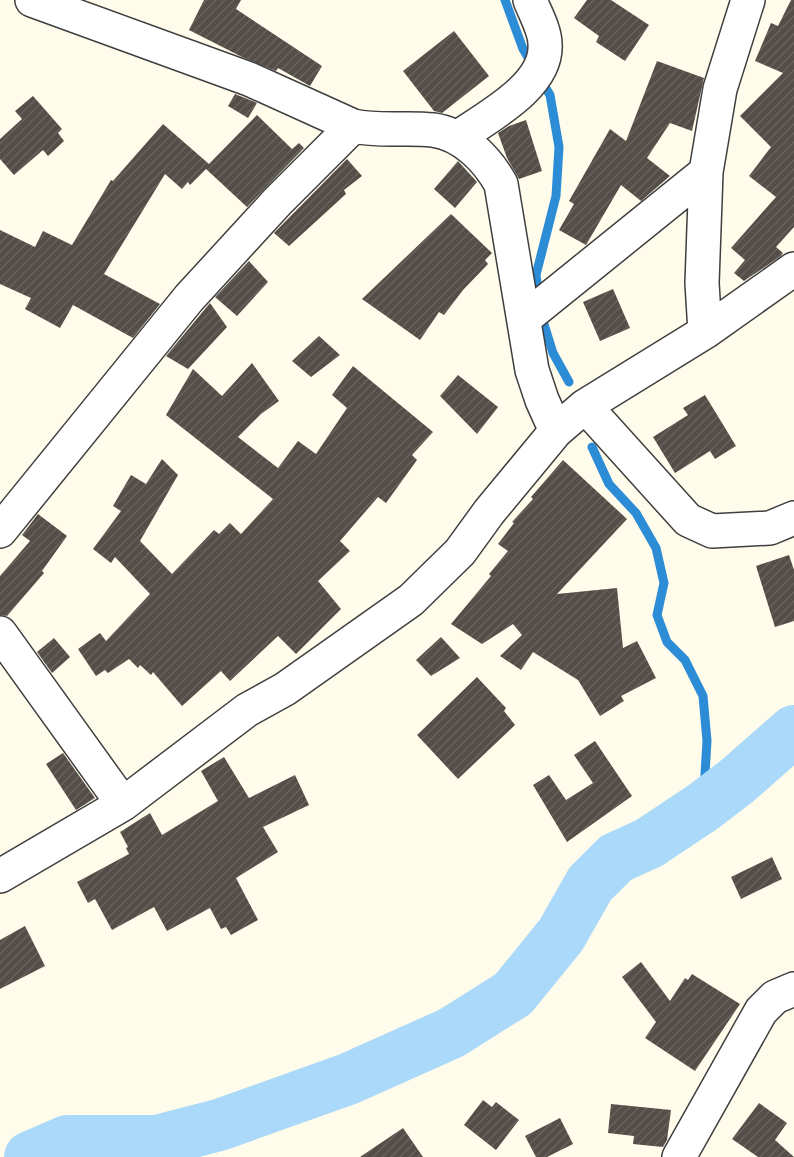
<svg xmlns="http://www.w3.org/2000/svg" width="794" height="1157" viewBox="0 0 794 1157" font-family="'Times New Roman',serif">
<defs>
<pattern id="building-hatch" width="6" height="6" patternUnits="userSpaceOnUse" patternTransform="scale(1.5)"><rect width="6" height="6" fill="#554d47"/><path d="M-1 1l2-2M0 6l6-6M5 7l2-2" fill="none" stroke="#68625d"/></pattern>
</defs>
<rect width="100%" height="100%" fill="#fffceb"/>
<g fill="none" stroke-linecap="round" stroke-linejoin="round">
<path stroke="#2d8cd6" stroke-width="9" d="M 505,0 L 523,49 L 532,64
M 539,298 L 536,275 L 556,196 L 559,147 L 550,95 L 540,79
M 543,321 L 553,353 L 569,382
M 592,447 L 609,484 L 636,513 L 656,548 L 664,583 L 657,615 L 667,642 L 685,660 L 703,696 L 707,741 L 703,807"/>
<path stroke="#abd9fa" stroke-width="52" d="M 30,1157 L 67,1141 L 157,1141 L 219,1125 L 348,1079 L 451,1033 L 513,994 L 561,935 L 590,884 L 616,858 L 649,843 L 703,807 L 737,781 L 794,731"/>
</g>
<path fill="url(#building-hatch)" d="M 204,0 L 241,0 L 236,9 L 322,66 L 310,86 L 278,68 L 276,71 L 242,57 L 189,30 Z
M 587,0 L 611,0 L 649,25 L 625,61 L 596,42 L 599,36 L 574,18 Z
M 791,0 L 794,0 L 794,227 L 776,247 L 783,253 L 781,256 L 744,281 L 734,273 L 745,260 L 731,248 L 776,197 L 749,176 L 771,147 L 740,116 L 783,73 L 755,61 L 771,23 L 778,26 Z
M 454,31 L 489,76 L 442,113 L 434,111 L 403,71 Z
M 657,61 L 704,78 L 692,131 L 670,123 L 647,158 L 670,176 L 641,201 L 621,185 L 586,245 L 559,230 L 574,204 L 569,201 L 610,129 L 626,141 Z
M 235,94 L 257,103 L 248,118 L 228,106 Z
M 33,96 L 62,129 L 58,133 L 64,141 L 48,156 L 43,150 L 14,175 L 0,159 L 0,139 L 22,119 L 15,111 Z
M 257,115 L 292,149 L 299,143 L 304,148 L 247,207 L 206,169 L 190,185 L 188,182 L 182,189 L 165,174 L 104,274 L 160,304 L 133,338 L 73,305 L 60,328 L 25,309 L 31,298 L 0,284 L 0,230 L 35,247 L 43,231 L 72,245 L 111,180 L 113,181 L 163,124 L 209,164 Z
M 526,120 L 542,171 L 519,179 L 507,158 L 498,133 L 509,126 Z
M 347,159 L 362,176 L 344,190 L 346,194 L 289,246 L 274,233 Z
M 458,161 L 477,182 L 455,208 L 434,189 Z
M 451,214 L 492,253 L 485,260 L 488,264 L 463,290 L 444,315 L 439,312 L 420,340 L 362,299 Z
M 249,261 L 268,282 L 237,316 L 215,297 Z
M 613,289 L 630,328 L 600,341 L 583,302 Z
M 210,303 L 227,327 L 188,369 L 166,356 Z
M 319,336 L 340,355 L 311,377 L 292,361 Z
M 252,363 L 279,401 L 261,414 L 238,437 L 278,468 L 298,441 L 316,454 L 347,408 L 332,395 L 353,366 L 433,432 L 412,455 L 417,460 L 386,503 L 378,497 L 340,541 L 350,551 L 318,581 L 341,609 L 296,654 L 278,636 L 230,681 L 221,671 L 182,706 L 153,672 L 151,675 L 140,665 L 138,668 L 129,659 L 108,673 L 105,670 L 96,676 L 78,649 L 100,633 L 106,641 L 150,594 L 115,557 L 111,563 L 93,549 L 121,511 L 113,506 L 131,475 L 146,484 L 162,459 L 178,475 L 140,541 L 172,574 L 214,530 L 219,534 L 230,523 L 241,534 L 273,499 L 166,415 L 193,369 L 222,396 Z
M 458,375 L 498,407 L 477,434 L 440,396 Z
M 705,395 L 736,446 L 715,459 L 710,451 L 675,473 L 653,437 L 688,415 L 683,408 Z
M 563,460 L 627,519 L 557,594 L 617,588 L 623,648 L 637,641 L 656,678 L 621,696 L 624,701 L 600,716 L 578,680 L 533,652 L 521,670 L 500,656 L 522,635 L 513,624 L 482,644 L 451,624 L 491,576 L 489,574 L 508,551 L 498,544 L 514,523 L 512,522 L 533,499 L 531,497 Z
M 38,514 L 67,536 L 42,571 L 44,573 L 7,616 L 0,615 L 0,576 L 30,541 L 22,535 Z
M 789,555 L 794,570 L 794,621 L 775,627 L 756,566 Z
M 441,637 L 460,658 L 431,676 L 416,660 Z
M 54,638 L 70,657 L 52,673 L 37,652 Z
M 477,677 L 506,708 L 504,711 L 515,725 L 458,779 L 417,735 Z
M 595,741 L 632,796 L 567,842 L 533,785 L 549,775 L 566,800 L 593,783 L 574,755 Z
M 63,753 L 95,798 L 76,810 L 46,764 Z
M 224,757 L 249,798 L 295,775 L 309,805 L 263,827 L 278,852 L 236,878 L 258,920 L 231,935 L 226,927 L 221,929 L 210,908 L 167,931 L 154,907 L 112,930 L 95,899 L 88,903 L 77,882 L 129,854 L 126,848 L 128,847 L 120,832 L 150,813 L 162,835 L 218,801 L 201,771 Z
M 772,857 L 782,879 L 741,899 L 731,877 Z
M 25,926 L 45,966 L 0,989 L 0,940 Z
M 641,962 L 670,1001 L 685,978 L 688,980 L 692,974 L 740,1004 L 695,1071 L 645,1038 L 656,1022 L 622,977 Z
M 483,1100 L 492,1107 L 496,1102 L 519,1120 L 496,1150 L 464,1125 Z
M 759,1103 L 787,1123 L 775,1140 L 794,1157 L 758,1157 L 732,1139 Z
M 611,1104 L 671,1110 L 667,1140 L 663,1147 L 633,1144 L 634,1136 L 608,1133 Z
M 560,1118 L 573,1144 L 547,1157 L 536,1157 L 525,1136 Z
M 403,1128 L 423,1157 L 360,1157 Z"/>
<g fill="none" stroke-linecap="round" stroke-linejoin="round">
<defs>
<path id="minor" d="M 32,0 L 249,79 L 353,126 C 381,132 406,127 433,130 C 463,134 487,159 501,184 L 532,370 L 542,400 L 556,431
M 457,138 C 487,117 548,86 545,44 C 545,30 535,13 530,0
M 524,319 L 706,172
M 705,332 L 702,283 L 706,172 L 720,89 L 748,0
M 585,406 L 688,520 L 712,531 L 770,528 L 794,518
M 0,531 L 189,298 L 277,202 L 353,126
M 0,633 L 123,804
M 0,876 L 123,804 L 247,710 L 285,689 L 411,600 L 460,552 L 489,512 L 556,431 L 585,406 L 705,332 L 794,269
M 679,1157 L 761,1011 L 775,997 L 794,989"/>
</defs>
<use href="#minor" stroke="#3f3f3f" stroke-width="36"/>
<use href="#minor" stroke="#fff" stroke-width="33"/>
</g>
</svg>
